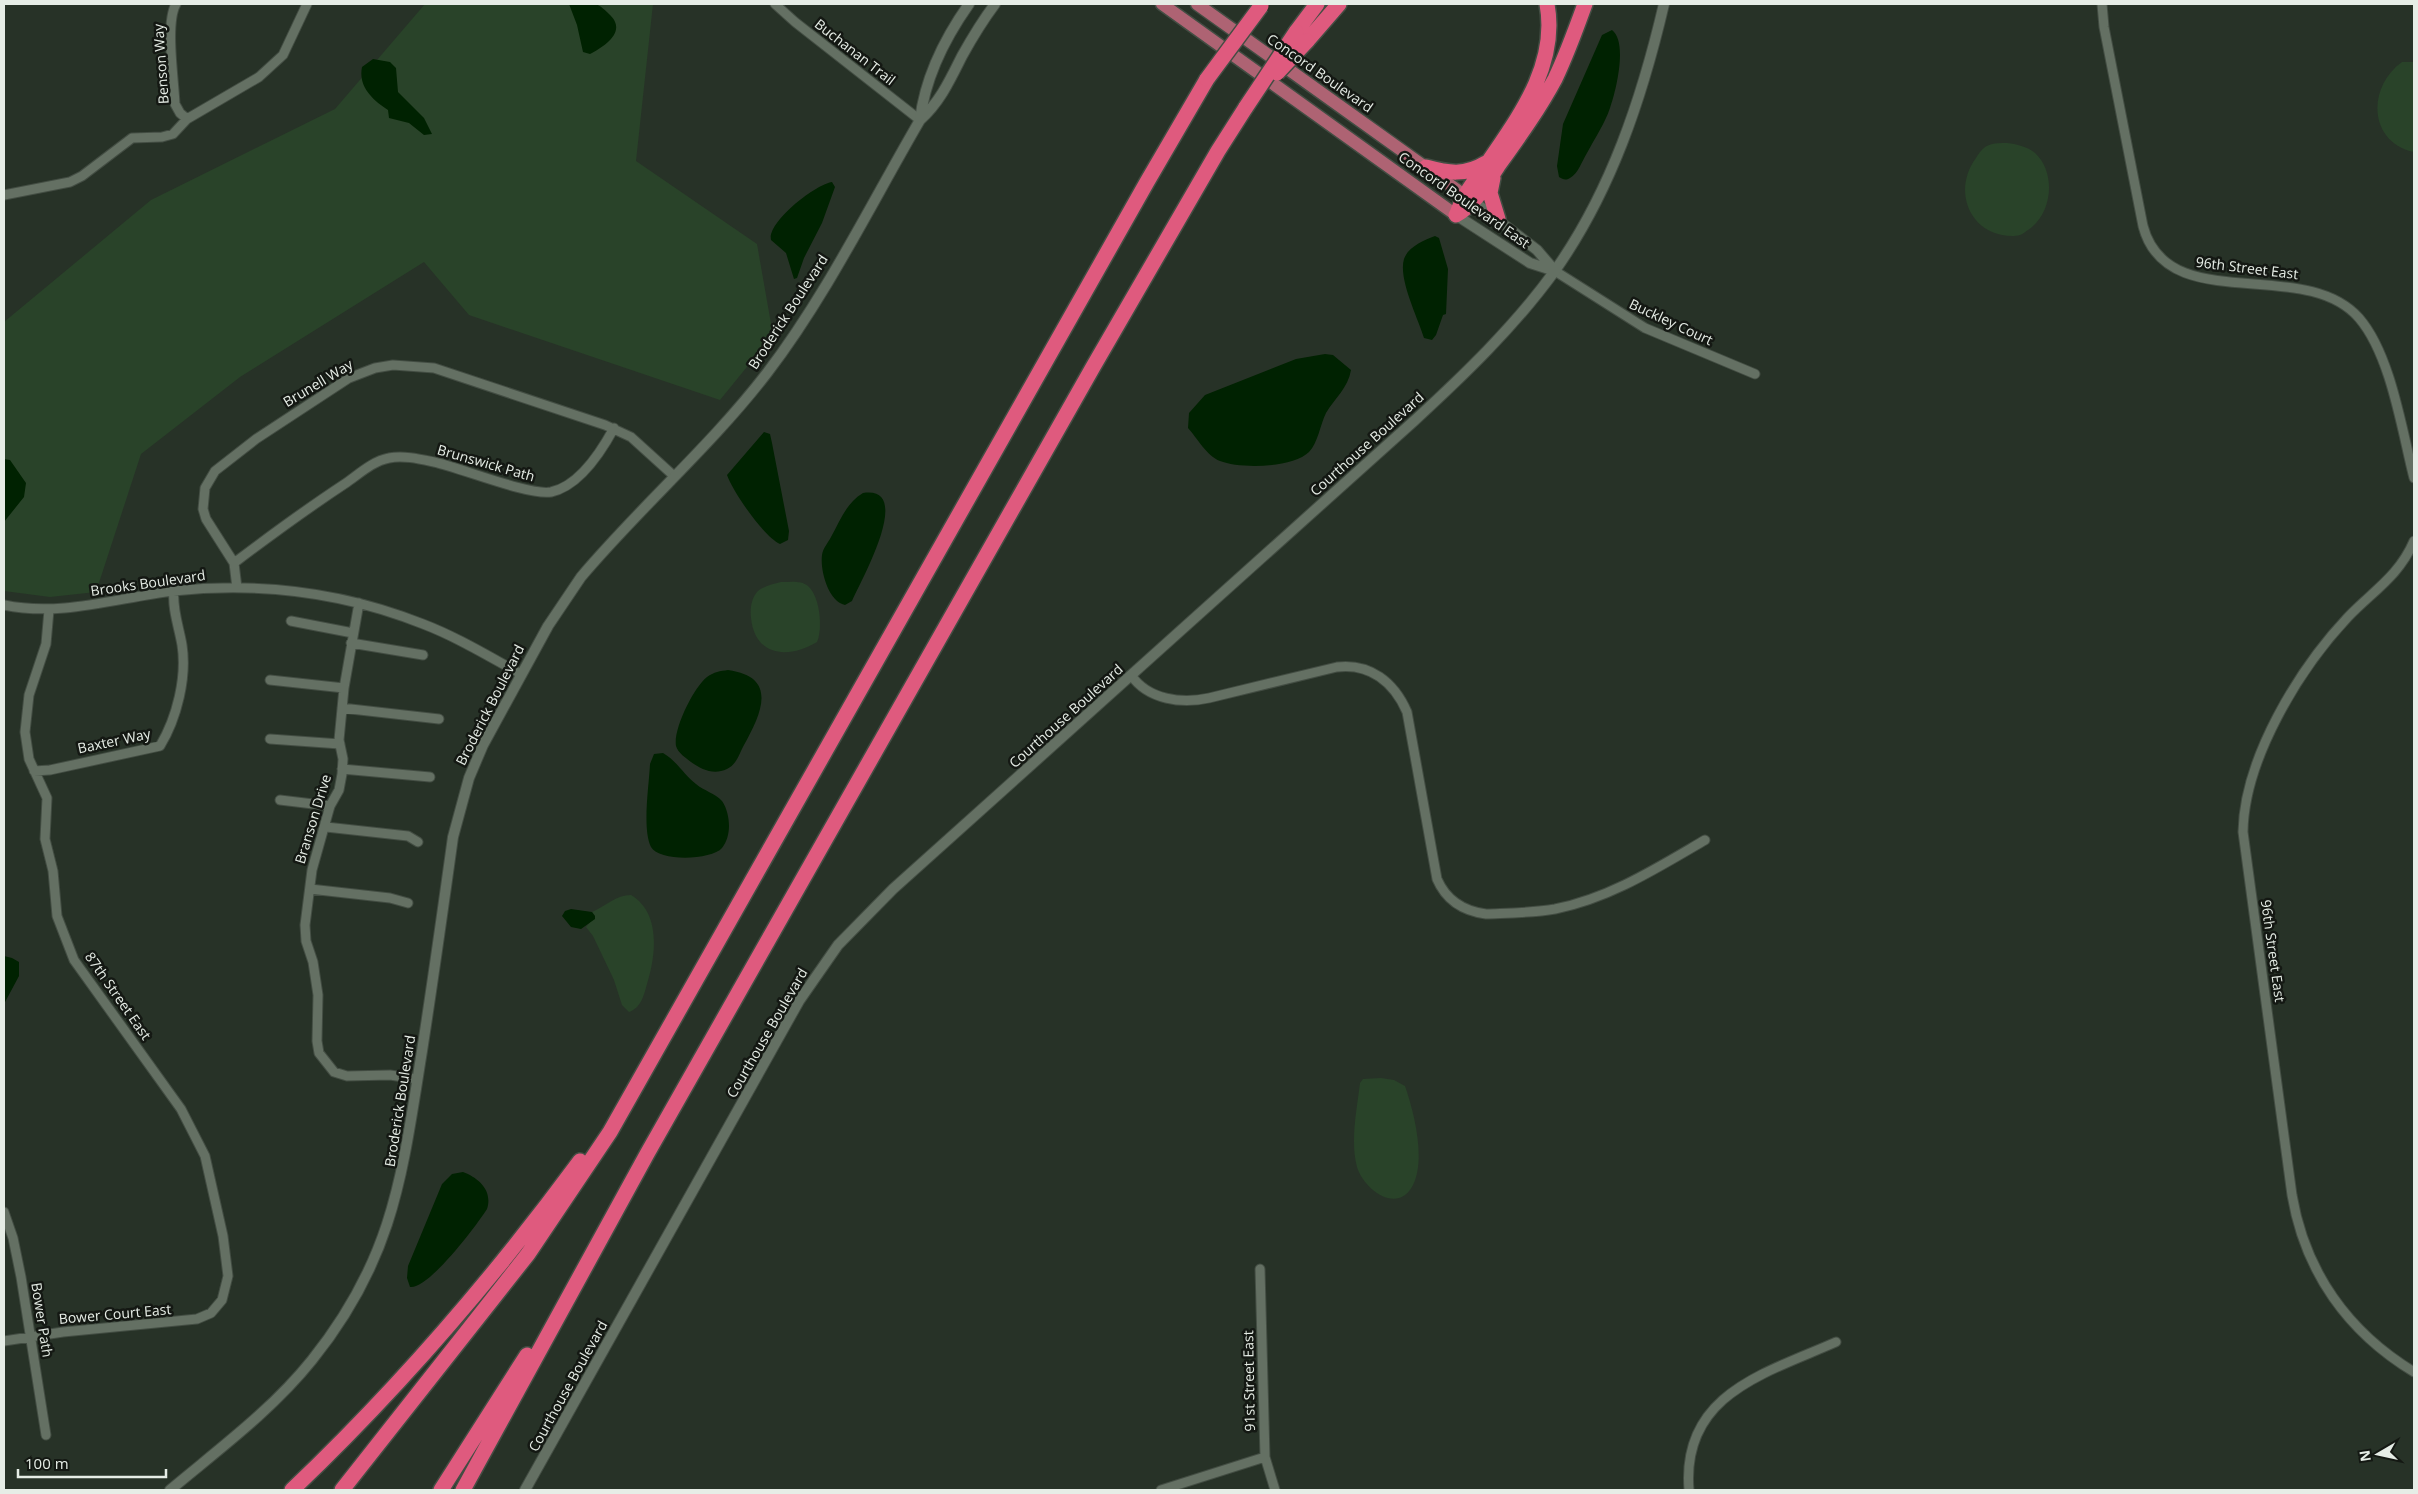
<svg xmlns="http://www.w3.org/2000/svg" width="2418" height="1494" viewBox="0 0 2418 1494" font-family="'Open Sans',sans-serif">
<rect width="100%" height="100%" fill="#273227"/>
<path fill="#294329" d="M 425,4 L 653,4 L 636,161 L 757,244 L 773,335 L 720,400 L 469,315 L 424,262 L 240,377 L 141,454 L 96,592 L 50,597 L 4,591 L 4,322 L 151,200 L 335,109 Z
M 2402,62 L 2414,62 L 2414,152 C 2368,142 2367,87 2402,62 Z
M 2007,143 C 2017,144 2028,147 2035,153 C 2057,173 2052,215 2028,230 C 2024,233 2020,236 2014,236 C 1971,237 1951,192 1976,158 C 1979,153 1983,147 1989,145 C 1994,143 2001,143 2007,143 Z
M 781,582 C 790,582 801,580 808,586 C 820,596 823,629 817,642 C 789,659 755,657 751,618 C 750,610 751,599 757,592 C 763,586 773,584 781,582 Z
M 631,895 C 661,913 656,955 647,984 C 644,995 641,1008 629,1012 L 622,1005 L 614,980 L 593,936 L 586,927 L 595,916 L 592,912 C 606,906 616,895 631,895 Z
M 1381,1078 L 1394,1080 L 1405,1086 C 1414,1112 1426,1159 1413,1185 C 1398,1215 1364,1190 1357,1167 C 1350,1141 1357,1109 1360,1083 L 1363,1079 Z"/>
<path fill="#002201" d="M 569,4 C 577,4 589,1 596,4 C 601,6 606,11 609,14 C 628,31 605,46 590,54 L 583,52 L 577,25 Z
M 1612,30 C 1628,42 1616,91 1610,108 C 1605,123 1595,138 1587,153 C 1582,161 1578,174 1570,178 C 1565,181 1563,179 1559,177 L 1557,166 L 1563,124 L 1602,35 Z
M 373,59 L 390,62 L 396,68 L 398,92 L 424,118 L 432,134 L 424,135 L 409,123 L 389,118 L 388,110 C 373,100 358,87 362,67 Z
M 832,182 L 835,187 L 822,223 L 804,258 L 797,278 L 794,279 L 786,253 L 771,240 C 767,222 816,184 832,182 Z
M 1435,236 L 1439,238 L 1448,269 L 1446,314 L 1443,315 L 1436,335 L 1432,340 L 1424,338 C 1418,318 1398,279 1404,259 C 1408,247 1424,240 1435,236 Z
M 1325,354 L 1333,355 L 1351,370 C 1348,388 1335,398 1326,413 C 1320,425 1318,443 1309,452 C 1293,468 1240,469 1220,461 C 1207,456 1197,438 1188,428 L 1189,413 L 1205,395 L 1296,359 Z
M 764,432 L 770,434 L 772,443 L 789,531 L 788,540 L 780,544 C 764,537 733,492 727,475 Z
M 4,459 L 10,460 L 26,483 L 24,497 L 4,522 Z
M 863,493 C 916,485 859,584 852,601 L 845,605 C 828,601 820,570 822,555 C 823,548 828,543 831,537 C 840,521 846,503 863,493 Z
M 728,670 C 779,677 761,714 744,745 C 739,754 737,764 727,769 C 714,775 702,770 691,762 C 686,758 678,753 676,746 C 673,729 694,687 707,677 C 714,672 720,671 728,670 Z
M 663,753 C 677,761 684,775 696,784 C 704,791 715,793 722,801 C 727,808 729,818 729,826 C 729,833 727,842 722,848 C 712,860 659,862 651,847 C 642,829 649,786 650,764 L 654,754 Z
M 571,909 L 592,912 L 595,916 L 595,919 L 581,929 L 571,927 L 562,916 L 565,911 Z
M 4,956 L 12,958 L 19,962 L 19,976 L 4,1004 Z
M 463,1172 C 479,1178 493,1191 487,1209 C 477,1225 428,1290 410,1287 L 407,1278 L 408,1266 L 442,1184 L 452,1174 Z"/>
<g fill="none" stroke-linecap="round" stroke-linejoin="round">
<defs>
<path id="minor" d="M 176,4 C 165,23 174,80 175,104 L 180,113 L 187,119
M 775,4 L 795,22 L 920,120
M 2102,4 L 2104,27 L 2143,226 C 2167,318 2304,255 2359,318 C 2391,355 2402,431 2414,478
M 4,195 L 70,182 L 82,176 L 132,138 L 162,137 L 173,134 L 187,119 L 259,77 L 283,55 L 307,4
M 1555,271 L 1645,328 L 1755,374
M 2414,541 C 2399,576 2373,591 2348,617 C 2299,669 2244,759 2243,832 L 2292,1195 C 2305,1272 2348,1332 2414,1372
M 234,563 C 271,535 308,508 346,483 C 359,474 373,461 389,458 C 403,455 420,459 434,462 C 461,468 530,496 551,492 C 579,486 601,452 614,428
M 237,588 L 234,563 L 206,519 L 203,509 L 205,488 L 215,471 L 256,439 L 349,378 L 375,368 L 393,365 L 434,368 L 605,425 L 631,437 L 674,476
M 359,603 L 344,688 L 339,740 L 343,759 L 342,774 L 339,790 L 330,806 L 312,870 L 305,925 L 306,941 L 313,962 L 318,995 L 317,1041 L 319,1053 L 334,1072 L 347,1076 L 390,1075 L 417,1079
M 4,605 C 61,617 116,598 173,591 C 258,582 343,592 423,624 C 457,637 488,656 521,674
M 291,621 L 353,633
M 351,643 L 423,655
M 1131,675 C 1148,700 1182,704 1209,698 L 1337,667 C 1370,663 1394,682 1407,712 L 1437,879 C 1446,900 1463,911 1486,914 C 1508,913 1532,913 1555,909 C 1610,898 1657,868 1705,840
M 270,680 L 344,688
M 342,708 L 439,719
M 270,739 L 340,744
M 342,769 L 430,777
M 34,771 L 50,770 L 160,746 C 177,718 187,677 182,645 C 179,627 172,609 174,591
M 280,800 L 330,806
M 326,827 L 408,836 L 418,842
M 310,889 L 390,898 L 408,903
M 4,1212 L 13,1238 L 21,1277 L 46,1435
M 1260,1269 L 1265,1457 L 1275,1490
M 4,1341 L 63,1332 L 197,1319 L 211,1313 L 222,1300 L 228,1276 L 223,1236 L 205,1156 L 181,1109 L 74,960 L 57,916 L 53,871 L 45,839 L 47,798 L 29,759 L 25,732 L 29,695 L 46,644 L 49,610
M 1161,1490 L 1265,1457
M 1689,1490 C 1681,1394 1766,1373 1836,1342"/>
<path id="tertiary" d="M 920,120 C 925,78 945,38 969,4
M 1473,201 L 1537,250 L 1555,271
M 1456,215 L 1530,263 L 1555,271
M 170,1490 C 219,1449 272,1410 312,1360 C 394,1258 402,1175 422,1051 C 433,980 443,909 453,837 L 469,778 L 483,745 L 548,626 L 581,577 C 640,507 711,446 767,373 C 826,296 871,204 920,120 C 940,102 950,80 962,56 C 972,38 983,20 995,4
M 525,1490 L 799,1001 L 838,945 L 893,889 L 1414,421 C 1464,375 1514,327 1554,272 C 1611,192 1642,98 1664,4"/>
<path id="primary" d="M 1162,4 L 1456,215
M 1197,4 L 1471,200"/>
<path id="motorway" d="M 1296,32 L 1317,4
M 1307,41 L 1339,4
M 1426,167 C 1448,173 1465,176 1486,163
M 1493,178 L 1490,193 L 1498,219
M 1457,214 C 1463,194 1477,178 1489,161 C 1521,114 1558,64 1547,4
M 1456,215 C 1476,204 1486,184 1498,166 C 1518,138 1539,109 1555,79 C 1567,54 1576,29 1585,4
M 292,1490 C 398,1389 493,1279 580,1161
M 342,1490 L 528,1254 L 610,1132 L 1147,182 L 1207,79
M 441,1490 L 527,1355
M 463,1490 L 647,1154 L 1093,367 L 1218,151 L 1246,107"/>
</defs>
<use href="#minor" stroke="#434d43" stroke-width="11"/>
<use href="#tertiary" stroke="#434d43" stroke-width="12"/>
<use href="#primary" stroke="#434d43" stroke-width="15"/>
<use href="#motorway" stroke="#434d43" stroke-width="18"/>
<use href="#minor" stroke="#647063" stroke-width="9"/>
<use href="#tertiary" stroke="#647063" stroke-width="10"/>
<use href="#primary" stroke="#ae6373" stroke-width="12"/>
<use href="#motorway" stroke="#df5a7e" stroke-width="15"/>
<defs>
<path id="motorway-bridge" d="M 1277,73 L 1307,41
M 1207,79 L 1261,6
M 1246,107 L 1296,32"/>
</defs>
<use href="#motorway-bridge" stroke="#434d43" stroke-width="18" stroke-linecap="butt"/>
<use href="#motorway-bridge" stroke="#df5a7e" stroke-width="15"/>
</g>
<g text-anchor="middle" stroke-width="5" stroke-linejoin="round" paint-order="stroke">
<g font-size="14" fill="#e6ede6" stroke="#141813">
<text transform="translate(855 52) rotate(38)" y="5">Buchanan Trail</text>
<text transform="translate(161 64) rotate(-94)" y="5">Benson Way</text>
<text transform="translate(1320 73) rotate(35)" y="5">Concord Boulevard</text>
<text transform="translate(1464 200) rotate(35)" y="5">Concord Boulevard East</text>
<text transform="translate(2247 268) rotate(7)" y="5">96th Street East</text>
<text transform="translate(788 312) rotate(-57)" y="5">Broderick Boulevard</text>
<text transform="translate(1671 322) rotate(25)" y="5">Buckley Court</text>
<text transform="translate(318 383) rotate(-31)" y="5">Brunell Way</text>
<text transform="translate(1367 444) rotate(-42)" y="5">Courthouse Boulevard</text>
<text transform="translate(486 463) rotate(16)" y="5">Brunswick Path</text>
<text transform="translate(148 583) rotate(-8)" y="5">Brooks Boulevard</text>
<text transform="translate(490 705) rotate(-63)" y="5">Broderick Boulevard</text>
<text transform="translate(1066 716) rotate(-42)" y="5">Courthouse Boulevard</text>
<text transform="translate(114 741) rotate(-12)" y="5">Baxter Way</text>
<text transform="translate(313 819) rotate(-73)" y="5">Branson Drive</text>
<text transform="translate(2273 951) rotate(82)" y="5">96th Street East</text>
<text transform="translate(118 996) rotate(55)" y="5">87th Street East</text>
<text transform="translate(767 1033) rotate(-60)" y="5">Courthouse Boulevard</text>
<text transform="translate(400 1101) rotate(-81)" y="5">Broderick Boulevard</text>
<text transform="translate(115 1314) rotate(-5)" y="5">Bower Court East</text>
<text transform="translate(42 1320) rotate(81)" y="5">Bower Path</text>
<text transform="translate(1249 1381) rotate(-91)" y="5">91st Street East</text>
<text transform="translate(568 1386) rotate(-61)" y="5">Courthouse Boulevard</text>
</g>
</g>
<rect width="2418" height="1494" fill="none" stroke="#e6ede6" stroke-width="10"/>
<g transform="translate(2378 1454) rotate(261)" stroke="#141813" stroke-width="4" paint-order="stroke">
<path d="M0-4L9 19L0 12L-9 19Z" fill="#e6ede6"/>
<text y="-8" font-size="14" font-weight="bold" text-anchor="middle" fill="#e6ede6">N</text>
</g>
<path d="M18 1469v8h148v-8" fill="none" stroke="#e6ede6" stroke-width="2.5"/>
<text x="25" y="1469" font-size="15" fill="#e6ede6" stroke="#141813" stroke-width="4" paint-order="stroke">100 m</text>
</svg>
